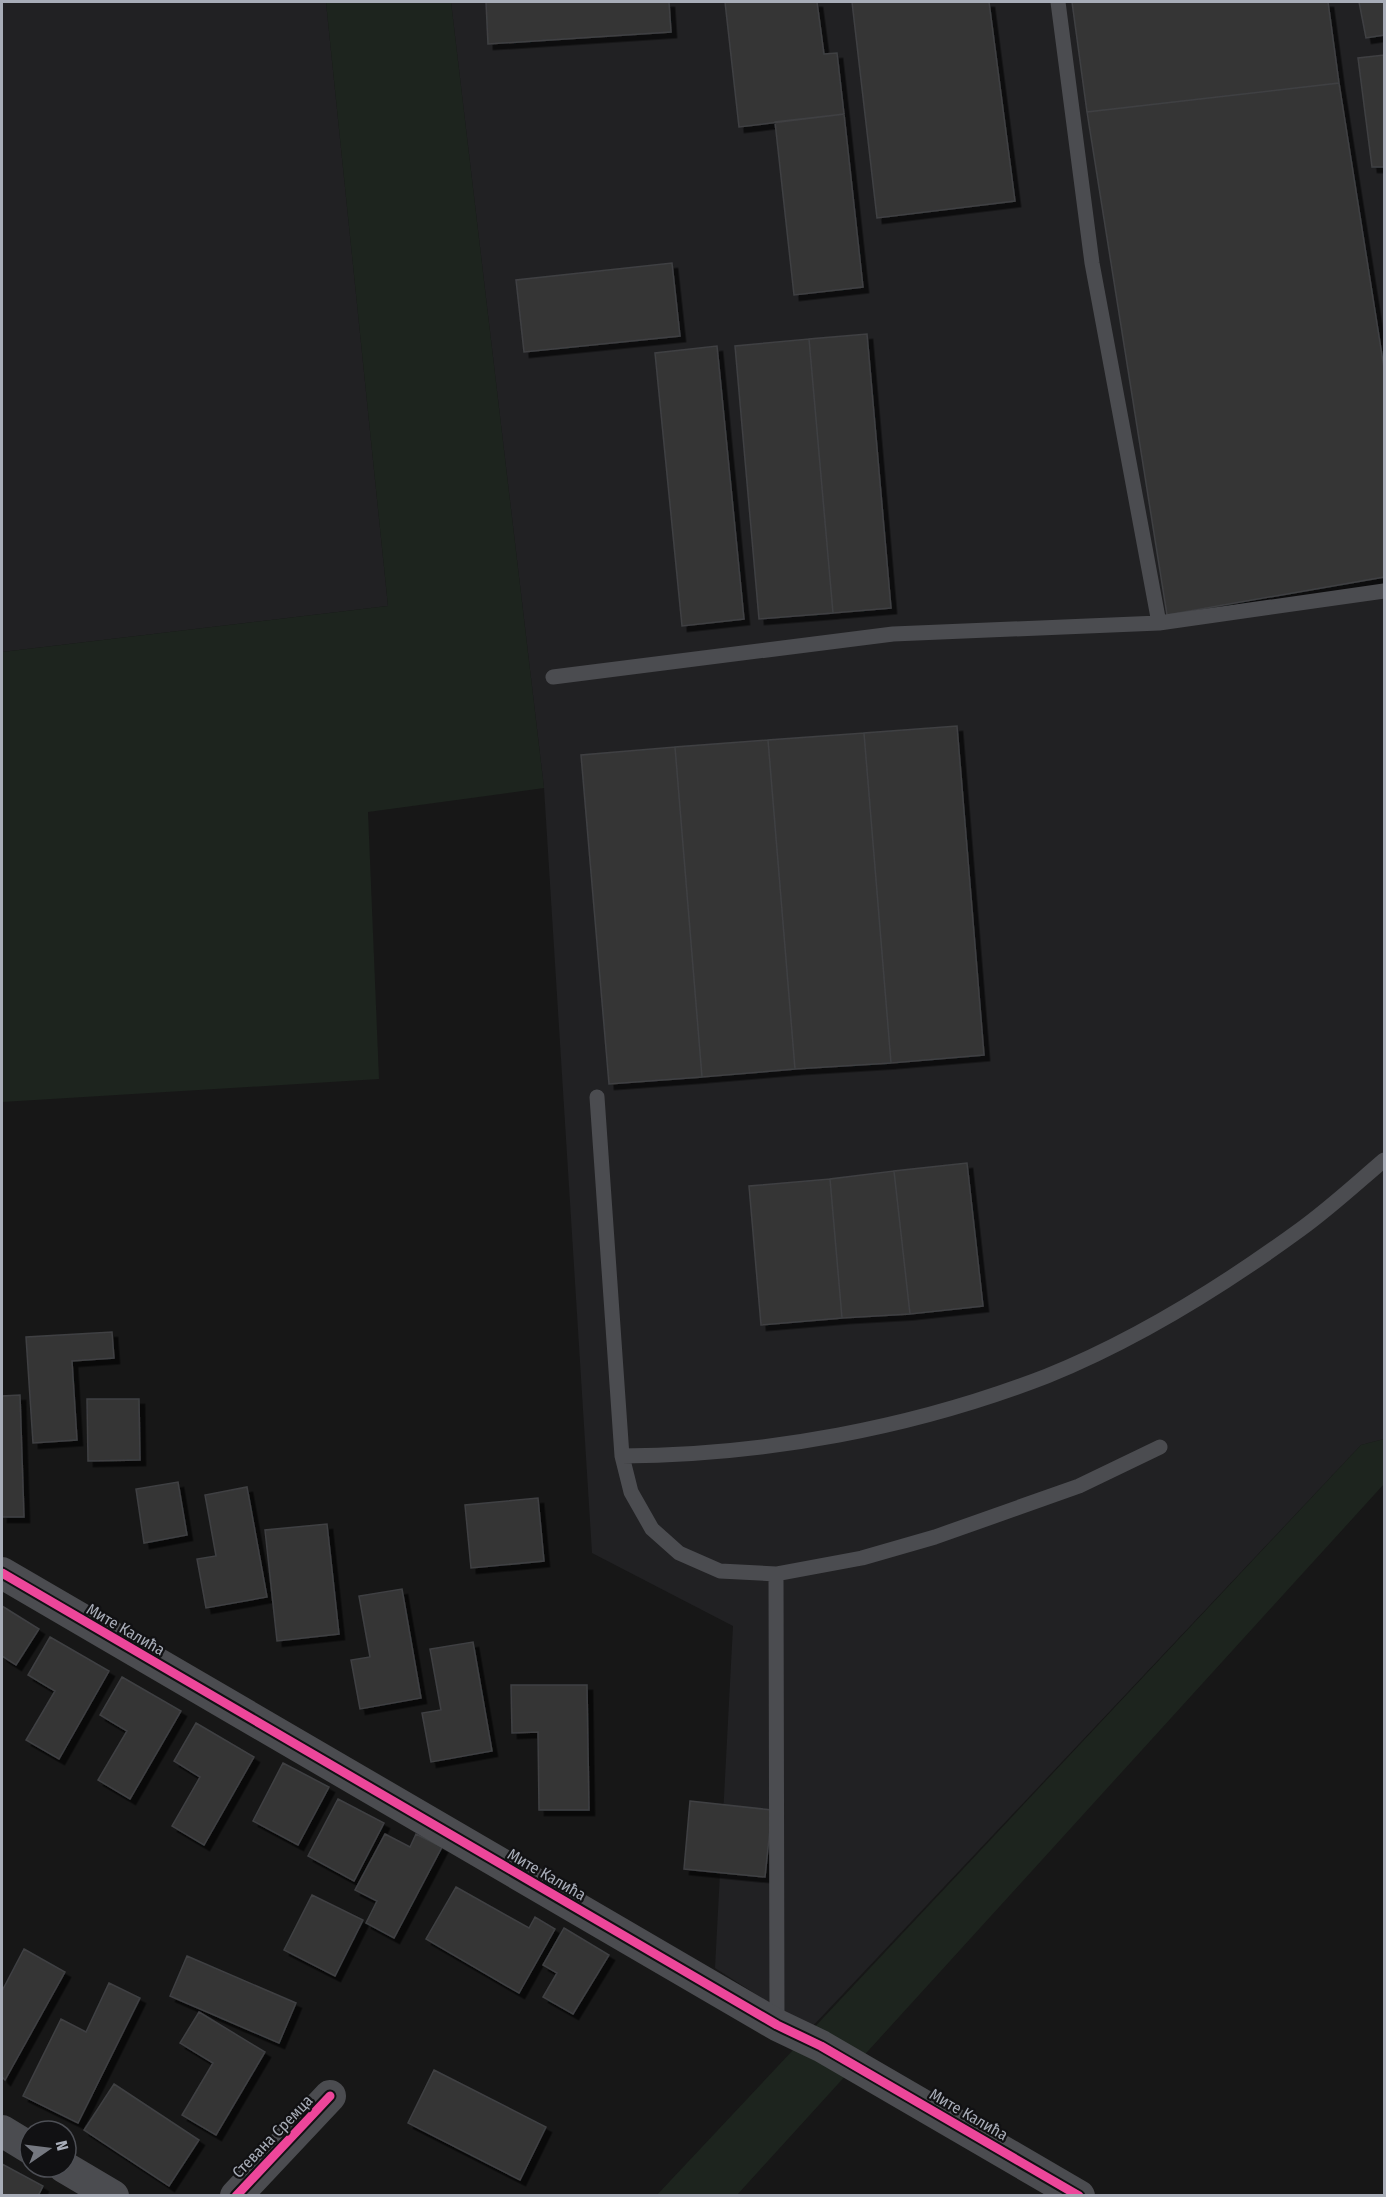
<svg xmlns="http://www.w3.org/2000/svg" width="1386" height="2197" viewBox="0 0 1386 2197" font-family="'Fira Sans Condensed',sans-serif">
<defs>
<filter id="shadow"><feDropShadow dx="5.5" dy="5.5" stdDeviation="0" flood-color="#0009"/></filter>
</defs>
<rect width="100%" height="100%" fill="#171717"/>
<path fill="#212123" d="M 2,2 L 326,2 L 388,606 L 2,652 Z
M 451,2 L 1384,2 L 1384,1439 L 1361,1445 L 810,2029 L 715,1968 L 733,1626 L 592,1553 L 544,788 Z"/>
<path fill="#1d241e" d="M 326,2 L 451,2 L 544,788 L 368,812 L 379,1079 L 2,1102 L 2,652 L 388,606 Z
M 1384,1439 L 1384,1484 L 737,2195 L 656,2196 L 1361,1445 Z"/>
<path fill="#353536" stroke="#3f4043" stroke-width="1.5" filter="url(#shadow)" d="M 486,2 L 669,2 L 671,32 L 488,44 Z
M 725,2 L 817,2 L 824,54 L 837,53 L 844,114 L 739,127 Z
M 852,2 L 989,2 L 1015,201 L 877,218 Z
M 1072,2 L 1328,2 L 1339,83 L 1087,112 Z
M 1359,2 L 1384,2 L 1384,35 L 1366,38 Z
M 1384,55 L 1384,167 L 1372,167 L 1358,58 Z
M 1339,83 L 1384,368 L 1384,577 L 1167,615 L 1087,112 Z
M 844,114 L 863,287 L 794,295 L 775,122 Z
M 672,263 L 680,336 L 524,352 L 516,280 Z
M 867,334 L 891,608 L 833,613 L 809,339 Z
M 809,339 L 833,613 L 759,619 L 735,346 Z
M 717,346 L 744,619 L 682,626 L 655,353 Z
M 957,726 L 984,1055 L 891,1063 L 864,733 Z
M 864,733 L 891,1063 L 795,1069 L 768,740 Z
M 768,740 L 795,1069 L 702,1077 L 675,747 Z
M 675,747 L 702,1077 L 609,1084 L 581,755 Z
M 967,1163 L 983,1306 L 910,1314 L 894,1171 Z
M 894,1171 L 910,1314 L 842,1318 L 830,1179 Z
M 830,1179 L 842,1318 L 761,1325 L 749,1186 Z
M 112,1332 L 114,1358 L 72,1361 L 77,1440 L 33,1443 L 26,1337 Z
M 20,1395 L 24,1517 L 2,1517 L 2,1396 Z
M 87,1399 L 139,1399 L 140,1460 L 88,1461 Z
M 178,1482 L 187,1535 L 144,1543 L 136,1489 Z
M 247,1487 L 267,1597 L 206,1608 L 197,1559 L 216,1556 L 205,1495 Z
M 538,1498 L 544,1561 L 471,1568 L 465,1505 Z
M 327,1524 L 339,1634 L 277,1641 L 265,1530 Z
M 402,1589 L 421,1698 L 360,1709 L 351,1660 L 370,1657 L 359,1596 Z
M 2,1606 L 39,1629 L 16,1665 L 2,1656 Z
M 50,1637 L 109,1671 L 59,1759 L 26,1740 L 55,1691 L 28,1675 Z
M 473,1642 L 492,1751 L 431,1762 L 422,1713 L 441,1710 L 430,1649 Z
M 122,1677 L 181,1711 L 130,1799 L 98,1780 L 127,1731 L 100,1715 Z
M 511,1685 L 587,1685 L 589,1810 L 539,1810 L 538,1732 L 512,1733 Z
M 196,1723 L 254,1757 L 204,1845 L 172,1826 L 200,1777 L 174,1761 Z
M 283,1763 L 329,1787 L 298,1845 L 253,1821 Z
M 338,1799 L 384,1823 L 354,1881 L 308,1856 Z
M 690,1801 L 772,1810 L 765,1877 L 684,1869 Z
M 385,1834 L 410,1847 L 416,1834 L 442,1847 L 394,1938 L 366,1923 L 377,1901 L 355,1890 Z
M 456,1887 L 529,1928 L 535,1917 L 555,1929 L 519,1993 L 426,1939 Z
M 312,1895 L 363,1920 L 335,1976 L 284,1950 Z
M 564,1928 L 609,1955 L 573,2014 L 543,1997 L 557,1973 L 543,1965 Z
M 24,1949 L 65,1972 L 5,2080 L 2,2077 L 2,1991 Z
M 187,1956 L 296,2003 L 279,2043 L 170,1996 Z
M 109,1983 L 140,1998 L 78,2123 L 23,2096 L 61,2019 L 86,2032 Z
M 199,2012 L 265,2052 L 216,2135 L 182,2115 L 213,2063 L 180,2043 Z
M 434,2070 L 546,2127 L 520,2180 L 408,2123 Z
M 114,2084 L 199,2140 L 169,2186 L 84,2130 Z
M 2,2164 L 43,2186 L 38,2196 L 2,2196 Z"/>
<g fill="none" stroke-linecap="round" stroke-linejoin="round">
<path stroke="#4b4c50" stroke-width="15" d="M 1058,2 L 1092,263 L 1159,623
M 553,677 L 893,634 L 1159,623 L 1384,591
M 597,1097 L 622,1456 L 631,1492 L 652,1529 L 679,1553 L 720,1571 L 776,1574 L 862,1558 L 935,1537 L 1079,1486 L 1160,1447
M 622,1456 C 766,1455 913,1428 1047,1376 C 1136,1340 1223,1286 1301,1229 C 1330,1208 1357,1183 1384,1160
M 776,1574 L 777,2025"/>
<path stroke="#4b4c50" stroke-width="32" d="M 2,1573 L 777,2025 L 821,2046 L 1079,2196
M 2,2131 L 30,2148
M 64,2167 L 113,2196
M 236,2196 L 330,2096"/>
<defs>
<path id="cycleway" d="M 2,1573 L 777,2025 L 821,2046 L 1079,2196
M 236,2196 L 330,2096"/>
</defs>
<use href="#cycleway" stroke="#111113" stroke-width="13"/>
<use href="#cycleway" stroke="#ed469a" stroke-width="9"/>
</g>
<g text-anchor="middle" stroke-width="4.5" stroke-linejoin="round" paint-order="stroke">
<g font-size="16" fill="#a8adb8" stroke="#111113">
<text transform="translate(126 1629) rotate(30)" y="6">Мите Калића</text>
<text transform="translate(547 1874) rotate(30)" y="6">Мите Калића</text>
<text transform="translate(969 2114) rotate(30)" y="6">Мите Калића</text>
<text transform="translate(272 2136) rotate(-46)" y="6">Стевана Сремца</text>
</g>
</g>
<rect width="1386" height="2197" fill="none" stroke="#a8adb8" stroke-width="6"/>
<g transform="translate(48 2149) rotate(76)"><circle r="28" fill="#111113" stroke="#4d4f55" stroke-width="1.5"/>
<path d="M0-4.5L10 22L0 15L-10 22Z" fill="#757880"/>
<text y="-9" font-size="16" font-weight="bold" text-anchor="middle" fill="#a8adb8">N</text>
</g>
</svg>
